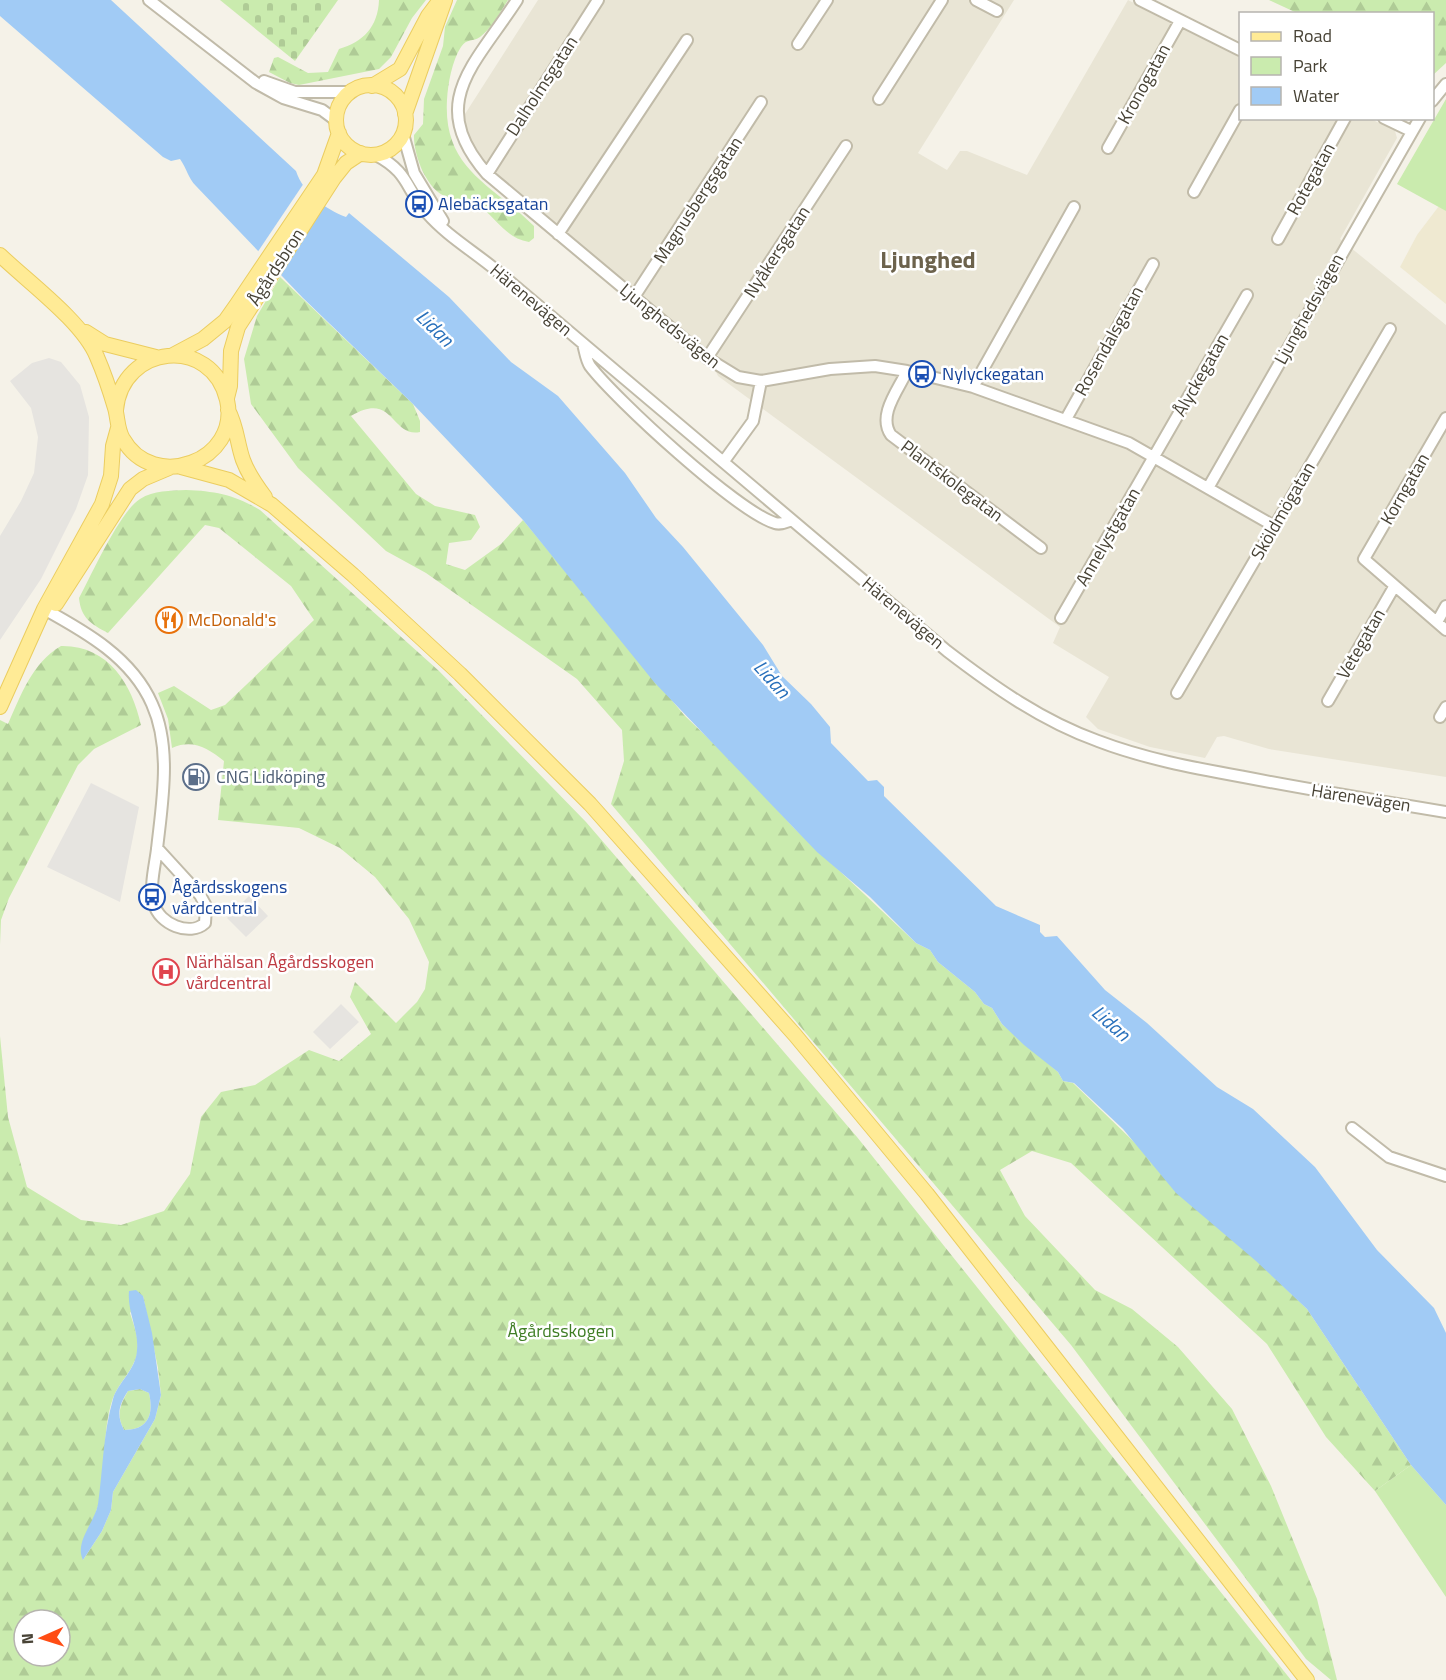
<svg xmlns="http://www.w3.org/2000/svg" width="1446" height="1680" viewBox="0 0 1446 1680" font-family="'Titillium Web',sans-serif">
<defs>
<pattern id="forest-firs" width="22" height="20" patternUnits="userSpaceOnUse" patternTransform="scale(1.5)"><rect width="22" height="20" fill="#caebae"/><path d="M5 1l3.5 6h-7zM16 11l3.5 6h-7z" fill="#afcb96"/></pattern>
<pattern id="cemetery-stones" width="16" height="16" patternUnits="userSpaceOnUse" patternTransform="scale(1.5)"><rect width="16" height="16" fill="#caebae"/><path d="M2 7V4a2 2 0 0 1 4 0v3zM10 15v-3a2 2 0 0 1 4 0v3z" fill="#afcb96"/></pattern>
</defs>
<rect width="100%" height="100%" fill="#f5f2e8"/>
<path fill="#e9e5d5" d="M 538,0 L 1014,0 L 918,153 L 947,170 L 960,151 L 967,151 L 1027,175 L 1128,0 L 1240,57 L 1240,118 L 1371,119 L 1395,131 L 1397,138 L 1340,239 L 1446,325 L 1446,777 L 1269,749 L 1224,736 L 1217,737 L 1205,758 L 1150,747 L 1098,729 L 1086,717 L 1109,677 L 1053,643 L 1060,627 L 718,376 L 705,350 L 493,173 L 468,142 L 462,122 L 465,114 Z"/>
<path fill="#efe9d1" d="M 1439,206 L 1446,211 L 1446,304 L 1400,267 L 1417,235 Z"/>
<path fill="#caebae" d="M 1446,99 L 1446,211 L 1397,184 Z
M 1411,1465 L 1446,1505 L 1446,1597 L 1375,1491 Z"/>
<path fill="url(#forest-firs)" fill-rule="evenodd" d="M 379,0 L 426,0 L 412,18 L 391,57 L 379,69 L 299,85 L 290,83 L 269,72 L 274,58 L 278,57 L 308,73 L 328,72 L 339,49 C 363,42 378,27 379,0 Z
M 457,0 L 508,0 C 501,11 491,29 480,37 C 473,42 467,38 461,47 C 452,61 448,83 447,100 C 443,170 492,184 534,226 L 534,238 L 529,242 C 507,238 498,221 482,208 C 472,200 458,201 447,197 C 427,191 413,154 414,135 L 423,124 L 424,99 L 443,46 L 445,27 Z
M 1269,0 L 1446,0 L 1446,63 L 1433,75 L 1432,14 L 1297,13 Z
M 280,277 L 413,404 L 420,421 L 420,432 C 391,438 394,390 351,416 L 416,494 L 435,506 L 475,515 L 480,527 L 471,540 L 449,543 L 446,564 L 465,570 L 501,544 L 523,520 L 684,715 L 735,764 L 794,828 L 916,943 L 930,950 L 938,962 L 975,992 L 984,1004 L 992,1008 L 1002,1024 L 1058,1072 L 1063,1081 L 1073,1083 L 1307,1309 L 1411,1465 L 1375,1491 L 1326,1437 L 1267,1344 L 1071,1163 L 1032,1151 L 1000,1170 L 1025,1216 L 1095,1290 L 1132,1309 L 1178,1347 L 1232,1409 L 1271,1486 L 1317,1599 L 1337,1680 L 1331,1680 L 1306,1659 L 1071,1345 L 611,804 L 624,761 L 622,730 L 577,679 L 426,573 L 386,551 L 298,468 L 251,404 L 244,359 L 257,316 Z
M 186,490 C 215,491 235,495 260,510 L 439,671 L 586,822 L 857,1137 L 1291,1680 L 0,1680 L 0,1036 L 8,1117 L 27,1187 L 81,1220 L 121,1225 L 164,1211 L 190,1174 L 201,1117 L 221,1092 L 255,1085 L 309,1050 L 339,1061 L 371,1034 L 350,997 L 355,982 L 396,1023 L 417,1002 L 425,989 L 429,962 L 409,919 L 375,877 L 340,848 L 299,828 L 218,820 L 224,761 C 207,748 193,739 172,748 L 168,719 L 158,693 L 174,686 L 211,710 L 225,705 L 314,620 L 291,586 L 219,528 L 205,525 L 108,633 C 91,624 81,618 79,598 C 91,576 120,511 140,499 C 154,490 170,491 186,490 ZM 143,1296 L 158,1368 L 161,1395 L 155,1419 L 113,1492 L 111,1510 L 102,1531 L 83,1560 C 80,1538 90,1532 96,1512 C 109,1476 100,1435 113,1398 C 119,1382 133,1371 137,1354 C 140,1340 134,1326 130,1313 ZM 24,1620 L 60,1620 L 60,1656 L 24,1656 Z
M 61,646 C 108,645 132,684 141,725 L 94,749 L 78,765 L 9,898 L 1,920 L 0,945 L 0,720 L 8,724 C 21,695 32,663 61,646 Z
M 140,1389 L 149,1393 C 154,1415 148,1430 124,1430 C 116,1415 120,1405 128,1391 Z"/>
<path fill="url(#cemetery-stones)" d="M 220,0 L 338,0 L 295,61 Z"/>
<path fill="#e6e4e0" d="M 49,358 L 61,362 L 80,385 L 89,417 L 88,475 L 76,509 L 41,579 L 0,640 L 0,536 L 21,501 L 34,473 L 38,437 L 31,408 L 10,381 L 32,363 Z
M 91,783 L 139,807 L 120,902 L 47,867 Z
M 249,896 L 268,916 L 246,937 L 227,918 Z
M 341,1004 L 359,1022 L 330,1049 L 313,1032 Z"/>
<path fill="#a1cbf5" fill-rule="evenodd" d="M 0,0 L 111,0 L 296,171 C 303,193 325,209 346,217 L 349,213 L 449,297 L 511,362 L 558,396 L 625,473 L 656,518 L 683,547 L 763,645 L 782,676 L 811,704 L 830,727 L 831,743 L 868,781 L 877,780 L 884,787 L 884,796 L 996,906 L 1040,925 L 1040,932 L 1045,937 L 1057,936 L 1105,990 L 1147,1023 L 1217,1087 L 1253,1109 L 1315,1167 L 1377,1250 L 1434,1308 L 1446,1333 L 1446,1505 L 1411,1465 L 1307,1309 L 1256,1261 L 1176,1193 L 1123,1129 L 1074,1083 L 1063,1081 L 1058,1072 L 1024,1045 L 1002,1024 L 992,1008 L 984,1004 L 975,992 L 938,962 L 930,950 L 916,943 L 870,897 L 817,852 L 654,682 L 523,520 L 413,404 L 303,298 L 196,186 C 188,178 187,169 180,159 L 171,161 L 163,157 L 0,16 Z
M 136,1290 L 143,1296 L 152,1333 L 161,1395 L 155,1419 L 113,1492 L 111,1510 L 102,1531 L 83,1560 C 74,1542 95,1522 98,1504 C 103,1470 103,1433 113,1399 C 118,1382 136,1370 137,1350 C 139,1330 127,1312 129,1291 ZM 140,1389 L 149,1393 C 154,1415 148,1430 124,1430 C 116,1415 119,1405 128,1391 Z"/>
<path fill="#f5f2e8" d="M 304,183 L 326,203 L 277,275 L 257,253 Z"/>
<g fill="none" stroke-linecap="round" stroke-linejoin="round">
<defs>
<path id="minor" d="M 149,0 L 256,83 L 283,98 L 322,110 L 337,121
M 517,0 C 475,65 425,103 487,174 L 707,358 L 738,377 L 761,381 L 830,369 L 875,366 L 907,371 L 973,387 L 1129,443 L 1274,526
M 976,0 L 997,11
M 1140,0 L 1240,50
M 798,44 L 827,0
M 264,81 L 295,92 L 352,92
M 879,99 L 942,0
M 1432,101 L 1446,84
M 1384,118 L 1411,131
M 403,134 L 414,173 L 443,221
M 1108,148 L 1180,21
M 376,155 C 410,173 405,189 427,213 C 446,235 473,251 496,270 L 947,651 C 994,687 1042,721 1098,741 C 1145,759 1195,768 1244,777 C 1311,790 1378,801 1446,812
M 487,174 L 598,0
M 1194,192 L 1240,110
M 558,234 L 687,40
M 1278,239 L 1345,118
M 634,297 L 761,102
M 583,344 C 585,351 586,360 590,366 C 615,399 738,512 775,523 C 781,525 786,522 792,520
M 707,358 L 846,146
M 907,371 C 899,389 877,415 891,435 L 1041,548
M 973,387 L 1074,207
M 1446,418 L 1364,559 L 1446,630
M 1066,419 L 1153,264
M 724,461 L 753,421 L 761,381
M 1208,488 L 1420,118
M 44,609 C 86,632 132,658 152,704 C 172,748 162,803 157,849 C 155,866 149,887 154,904 C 159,924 190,937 205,923 L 206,906 L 200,895 L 157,848
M 1061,618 L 1247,295
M 1437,622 L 1446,606
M 1177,693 L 1390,329
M 1328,701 L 1394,587
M 1440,717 L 1446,707
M 1352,1128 L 1389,1157 L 1446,1176"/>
<path id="major" d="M336 120a35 35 0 1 1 70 0a35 35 0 1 1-70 0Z
M 372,86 L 400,69 L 428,16 L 440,0
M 405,114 L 445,0
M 0,255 C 28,282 83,322 97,357 C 104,373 110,391 115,408 C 118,418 117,429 123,439 C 153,493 241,461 227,400 C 212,335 122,344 116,410
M 86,332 L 105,344 L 156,357
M 173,355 L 203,339 L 225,321 L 237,304 L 324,175 L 339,133
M 227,398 L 230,386 L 231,351 L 238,327 L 334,178 L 346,163 L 361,153
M 228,410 C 237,427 237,443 243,460 C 248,474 256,485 265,497
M 181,467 L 229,480 L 272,505 L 353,575 L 460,674 L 590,804 L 795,1035 L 927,1194 L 1307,1680
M 56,604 L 130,489 L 143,479 L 169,468
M 0,707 L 44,609 L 102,504 L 111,476 L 113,446 L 118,428"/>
</defs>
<use href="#minor" stroke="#c1bba9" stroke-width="14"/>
<use href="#major" stroke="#ebcd60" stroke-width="16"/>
<use href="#minor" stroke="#fff" stroke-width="10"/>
<use href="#major" stroke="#ffeb96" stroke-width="14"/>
</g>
<defs>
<symbol id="bus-ring" viewBox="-11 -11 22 22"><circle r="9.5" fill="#fff" stroke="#1a4fb4" stroke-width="1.5"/><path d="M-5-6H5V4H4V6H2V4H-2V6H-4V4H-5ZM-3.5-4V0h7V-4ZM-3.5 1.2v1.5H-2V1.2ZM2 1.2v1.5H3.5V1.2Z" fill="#1a4fb4"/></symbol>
<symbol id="restaurant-ring" viewBox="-11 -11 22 22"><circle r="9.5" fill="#fff" stroke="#e8710a" stroke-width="1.5"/><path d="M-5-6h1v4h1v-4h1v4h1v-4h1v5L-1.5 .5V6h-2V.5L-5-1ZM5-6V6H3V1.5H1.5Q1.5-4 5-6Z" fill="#e8710a"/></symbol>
<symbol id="fuel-ring" viewBox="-11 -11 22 22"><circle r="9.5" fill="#fff" stroke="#5c6f8a" stroke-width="1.5"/><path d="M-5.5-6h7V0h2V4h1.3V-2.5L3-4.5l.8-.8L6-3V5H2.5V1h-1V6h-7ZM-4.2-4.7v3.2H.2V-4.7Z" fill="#5c6f8a"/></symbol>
<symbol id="hospital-ring" viewBox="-11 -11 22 22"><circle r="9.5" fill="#fff" stroke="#e0444e" stroke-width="1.5"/><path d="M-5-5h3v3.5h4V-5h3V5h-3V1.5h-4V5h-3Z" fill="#e0444e"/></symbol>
</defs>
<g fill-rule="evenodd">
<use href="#bus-ring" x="404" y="189" width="30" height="30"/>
<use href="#bus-ring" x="907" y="359" width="30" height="30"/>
<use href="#restaurant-ring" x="154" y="605" width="30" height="30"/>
<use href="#fuel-ring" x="181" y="762" width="30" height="30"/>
<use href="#bus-ring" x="137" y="882" width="30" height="30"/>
<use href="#hospital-ring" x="151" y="957" width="30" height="30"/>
</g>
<g text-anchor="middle" stroke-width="5" stroke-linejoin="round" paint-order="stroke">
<g font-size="18" fill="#484336" stroke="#fff">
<text transform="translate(1144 84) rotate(-61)" y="6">Kronogatan</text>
<text transform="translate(542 86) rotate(-57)" y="6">Dalholmsgatan</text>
<text transform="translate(1311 179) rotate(-61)" y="6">Rotegatan</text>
<text transform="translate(698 200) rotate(-57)" y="6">Magnusbergsgatan</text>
<text transform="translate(777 252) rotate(-57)" y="6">Nyåkersgatan</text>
<text transform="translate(276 267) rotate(-57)" y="6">Ågårdsbron</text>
<text transform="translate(531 300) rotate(40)" y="6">Härenevägen</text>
<text transform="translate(1309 309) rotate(-61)" y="6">Ljunghedsvägen</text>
<text transform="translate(670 326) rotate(39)" y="6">Ljunghedsvägen</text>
<text transform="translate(1109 341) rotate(-61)" y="6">Rosendalsgatan</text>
<text transform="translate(1201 375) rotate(-60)" y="6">Ålyckegatan</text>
<text transform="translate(952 481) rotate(37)" y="6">Plantskolegatan</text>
<text transform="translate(1405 489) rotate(-60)" y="6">Korngatan</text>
<text transform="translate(1283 511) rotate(-60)" y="6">Sköldmögatan</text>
<text transform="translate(1108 537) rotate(-60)" y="6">Annelystgatan</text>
<text transform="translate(903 613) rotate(40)" y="6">Härenevägen</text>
<text transform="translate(1361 644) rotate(-60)" y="6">Vetegatan</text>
<text transform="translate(1361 798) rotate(9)" y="6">Härenevägen</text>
</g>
<g font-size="18" fill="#164399" stroke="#fff" text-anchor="start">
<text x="438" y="210">Alebäcksgatan</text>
<text x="942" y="380">Nylyckegatan</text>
<text x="172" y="893">Ågårdsskogens<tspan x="172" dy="21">vårdcentral</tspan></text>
</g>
<g font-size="18" fill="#c56008" stroke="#fff" text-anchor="start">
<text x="188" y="626">McDonald's</text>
</g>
<g font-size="18" fill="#4e5e75" stroke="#fff" text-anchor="start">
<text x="216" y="783">CNG Lidköping</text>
</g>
<g font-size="18" fill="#be3a42" stroke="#fff" text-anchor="start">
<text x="186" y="968">Närhälsan Ågårdsskogen<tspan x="186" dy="21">vårdcentral</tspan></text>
</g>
<g font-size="18" fill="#3f7e25" stroke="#fff">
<text x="561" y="1337">Ågårdsskogen</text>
</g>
<g font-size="20" font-style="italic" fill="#2870bb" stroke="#fff">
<text transform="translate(435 328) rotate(44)" y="7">Lidan</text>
<text transform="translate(772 679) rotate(48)" y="7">Lidan</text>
<text transform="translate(1111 1023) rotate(41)" y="7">Lidan</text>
</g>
<g font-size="24" font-weight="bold" fill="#6c624c" stroke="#fff">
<text x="928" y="268">Ljunghed</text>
</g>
</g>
<rect x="1239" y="12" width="195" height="108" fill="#ffffff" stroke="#b6b4af" stroke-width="1.5"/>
<rect x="1251" y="32" width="30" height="9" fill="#ffeb96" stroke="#b6b4af" stroke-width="1.5"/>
<text x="1293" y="42" font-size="18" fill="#484336">Road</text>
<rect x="1251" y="57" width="30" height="18" fill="#caebae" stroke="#b6b4af" stroke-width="1.5"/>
<text x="1293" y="72" font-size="18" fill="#484336">Park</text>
<rect x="1251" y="87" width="30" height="18" fill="#a1cbf5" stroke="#b6b4af" stroke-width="1.5"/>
<text x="1293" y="102" font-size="18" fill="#484336">Water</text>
<g transform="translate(42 1638) rotate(267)"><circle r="28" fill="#ffffff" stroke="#b6b4af" stroke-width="1.5"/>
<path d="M0-4.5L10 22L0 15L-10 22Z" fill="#ff4d14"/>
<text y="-9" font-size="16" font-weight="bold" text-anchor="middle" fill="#484336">N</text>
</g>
</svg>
